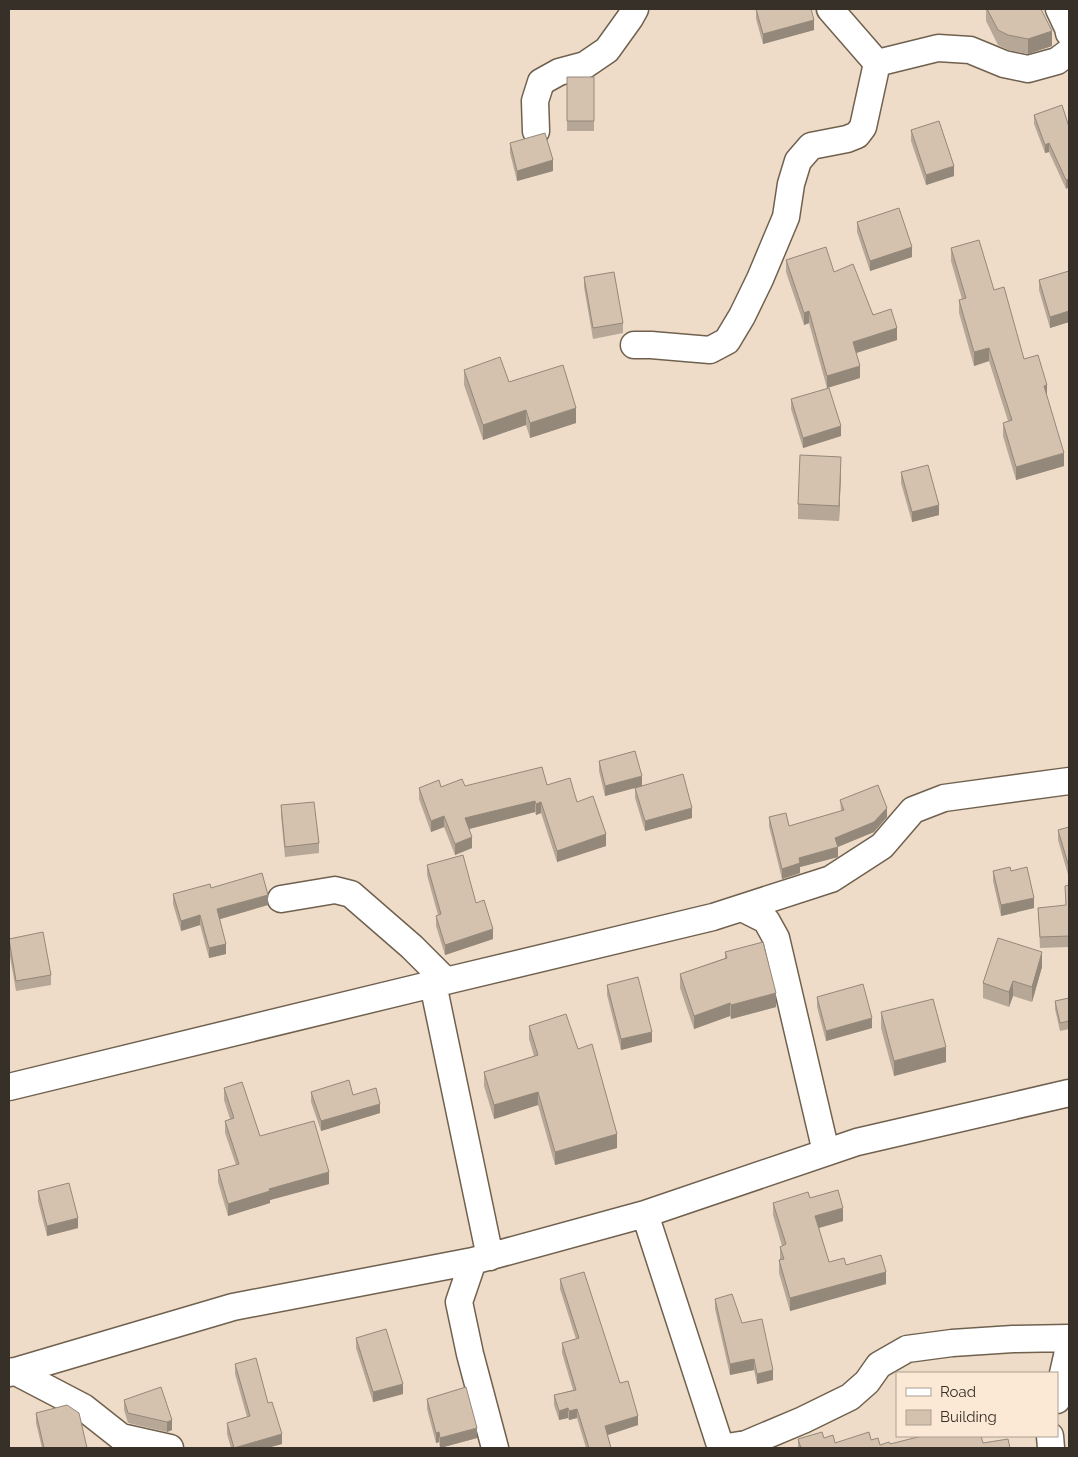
<svg xmlns="http://www.w3.org/2000/svg" width="1078" height="1457" viewBox="0 0 1078 1457" font-family="Raleway,sans-serif">
<rect width="100%" height="100%" fill="#eedcc8"/>
<g fill="none" stroke-linecap="round" stroke-linejoin="round">
<defs>
<path id="minor" d="M 830,9 L 877,63
M 1059,9 L 1068,28 L 1069,33
M 536,131 L 535,101 L 541,82 L 559,72 L 585,65 L 607,50 L 630,18 L 635,9
M 634,345 L 651,345 L 710,350 L 727,341 L 742,316 L 760,279 L 786,217 L 791,184 L 798,161 L 811,146 L 847,139 L 857,135 L 863,127 L 877,63 L 938,48 L 970,50 L 1004,64 L 1028,69 L 1057,61 L 1069,52
M 281,899 L 335,890 L 351,894 L 412,947 L 446,981
M 742,908 L 766,920 L 776,938 L 826,1152
M 433,984 L 490,1257
M 9,1087 L 433,984 L 713,917 L 831,879 L 882,846 L 913,810 L 944,798 L 1069,781
M 645,1214 L 721,1448
M 473,1261 L 459,1302 L 470,1354 L 495,1448
M 14,1371 L 83,1407 L 121,1437 L 170,1448
M 9,1373 L 233,1307 L 473,1261 L 645,1214 L 857,1142 L 1069,1093
M 1057,1400 L 1069,1347
M 1050,1436 L 1051,1448
M 721,1448 L 746,1444 L 803,1420 L 850,1397 L 867,1382 L 879,1365 L 907,1349 L 952,1343 L 1013,1339 L 1069,1338"/>
</defs>
<use href="#minor" stroke="#70614f" stroke-width="29"/>
<use href="#minor" stroke="#fff" stroke-width="26"/>
</g>
<path fill="#b6a796" d="M 756,9 L 814,30 L 763,44 L 756,19 Z
M 986,9 L 1041,9 L 1052,46 L 1028,54 L 1008,50 L 998,45 L 986,21 Z
M 567,77 L 594,77 L 594,131 L 567,131 Z
M 1034,115 L 1069,127 L 1066,189 L 1049,152 L 1045,153 L 1034,124 Z
M 911,130 L 954,176 L 926,185 L 911,141 Z
M 510,143 L 553,171 L 517,181 L 510,153 Z
M 857,222 L 912,257 L 870,271 L 857,232 Z
M 951,248 L 994,290 L 1024,359 L 1047,398 L 1064,466 L 1016,480 L 1003,436 L 1003,423 L 1008,421 L 989,361 L 974,366 L 959,313 L 959,300 L 962,299 L 951,261 Z
M 786,260 L 834,272 L 897,340 L 856,353 L 860,378 L 827,388 L 809,323 L 804,325 L 786,272 Z
M 1069,271 L 1069,322 L 1050,328 L 1039,290 L 1039,280 Z
M 584,277 L 623,323 L 623,333 L 593,339 L 584,287 Z
M 464,370 L 509,382 L 576,423 L 530,438 L 526,425 L 483,440 L 464,385 Z
M 791,399 L 841,436 L 803,448 L 791,409 Z
M 841,472 L 839,521 L 798,519 L 798,504 Z
M 901,472 L 939,515 L 912,522 L 901,483 Z
M 599,761 L 642,786 L 692,818 L 645,831 L 635,798 L 635,788 L 605,796 L 599,771 Z
M 547,785 L 606,846 L 557,862 L 541,813 L 536,815 L 535,812 L 469,829 L 472,848 L 455,855 L 444,827 L 431,832 L 419,799 L 419,788 Z
M 840,800 L 887,817 L 874,832 L 838,847 L 838,857 L 800,867 L 800,873 L 782,879 L 769,826 L 769,817 L 789,826 L 841,811 Z
M 281,805 L 319,843 L 319,853 L 285,857 L 281,815 Z
M 1069,827 L 1069,878 L 1058,840 L 1058,830 Z
M 427,865 L 476,903 L 493,939 L 445,955 L 436,926 L 436,916 L 438,915 L 427,875 Z
M 993,871 L 1011,871 L 1034,908 L 1001,916 L 993,881 Z
M 1069,885 L 1069,947 L 1040,948 L 1038,908 L 1066,906 L 1065,886 Z
M 211,888 L 268,905 L 220,919 L 226,954 L 209,958 L 200,925 L 181,931 L 173,904 L 173,894 Z
M 9,939 L 51,975 L 51,985 L 16,991 L 9,951 Z
M 725,952 L 776,1007 L 731,1019 L 730,1016 L 694,1029 L 680,988 L 680,974 L 725,958 Z
M 1042,967 L 1032,1002 L 1013,996 L 1009,1007 L 983,998 L 983,983 Z
M 607,985 L 652,1042 L 621,1050 L 607,995 Z
M 817,997 L 872,1028 L 826,1041 L 817,1007 Z
M 1069,998 L 1069,1029 L 1060,1031 L 1055,1009 L 1055,1001 Z
M 881,1012 L 946,1062 L 894,1076 L 881,1028 Z
M 529,1026 L 578,1049 L 617,1148 L 555,1165 L 538,1105 L 494,1119 L 484,1086 L 484,1072 L 534,1056 L 529,1039 Z
M 224,1088 L 260,1136 L 329,1184 L 270,1200 L 270,1203 L 228,1216 L 218,1182 L 218,1170 L 236,1165 L 225,1133 L 225,1121 L 230,1119 L 224,1100 Z
M 311,1092 L 353,1095 L 380,1113 L 321,1131 L 311,1102 Z
M 38,1191 L 78,1228 L 47,1236 L 38,1201 Z
M 810,1198 L 843,1221 L 819,1228 L 829,1262 L 846,1265 L 886,1284 L 790,1311 L 779,1273 L 779,1260 L 780,1260 L 780,1247 L 782,1246 L 773,1215 L 773,1203 Z
M 560,1279 L 620,1383 L 638,1425 L 607,1435 L 611,1448 L 586,1448 L 577,1418 L 569,1420 L 568,1418 L 559,1420 L 554,1405 L 554,1395 L 573,1390 L 562,1353 L 562,1343 L 576,1339 L 560,1289 Z
M 715,1299 L 742,1323 L 773,1380 L 757,1384 L 754,1370 L 730,1375 L 715,1309 Z
M 356,1338 L 403,1394 L 373,1402 L 356,1348 Z
M 235,1364 L 268,1403 L 282,1444 L 267,1448 L 231,1448 L 227,1434 L 227,1423 L 247,1417 L 235,1374 Z
M 427,1399 L 477,1438 L 440,1448 L 439,1442 L 436,1443 L 427,1409 Z
M 124,1400 L 172,1420 L 172,1430 L 167,1432 L 128,1423 L 124,1410 Z
M 36,1413 L 87,1448 L 42,1448 L 36,1423 Z
M 798,1439 L 801,1448 L 798,1448 Z"/>
<path fill="#94887a" d="M 814,20 L 814,30 L 763,44 L 763,34 Z
M 1052,31 L 1052,46 L 1028,54 L 1028,39 Z
M 1049,143 L 1049,152 L 1045,153 L 1045,145 Z
M 553,160 L 553,171 L 517,181 L 517,171 Z
M 954,166 L 954,176 L 926,185 L 926,175 Z
M 1069,179 L 1069,187 L 1066,189 L 1066,180 Z
M 912,247 L 912,257 L 870,271 L 870,261 Z
M 809,311 L 809,323 L 804,325 L 804,313 Z
M 1069,311 L 1069,322 L 1050,328 L 1050,317 Z
M 897,328 L 897,340 L 853,354 L 853,342 Z
M 989,348 L 989,361 L 974,366 L 974,352 Z
M 860,366 L 860,378 L 827,388 L 827,376 Z
M 1047,385 L 1047,398 L 1044,386 Z
M 576,408 L 576,423 L 530,438 L 530,423 Z
M 526,410 L 526,425 L 483,440 L 483,425 Z
M 841,426 L 841,436 L 803,448 L 803,438 Z
M 1064,453 L 1064,466 L 1016,480 L 1016,467 Z
M 841,457 L 841,472 L 839,521 L 839,506 Z
M 939,505 L 939,515 L 912,522 L 912,512 Z
M 642,776 L 642,786 L 605,796 L 605,786 Z
M 535,801 L 535,812 L 465,830 L 465,818 Z
M 541,802 L 541,813 L 536,815 L 536,804 Z
M 692,808 L 692,818 L 645,831 L 645,821 Z
M 887,808 L 887,817 L 874,832 L 835,848 L 835,838 Z
M 444,816 L 444,827 L 431,832 L 431,821 Z
M 606,834 L 606,846 L 557,862 L 557,851 Z
M 472,837 L 472,848 L 455,855 L 455,844 Z
M 838,847 L 838,857 L 800,867 L 800,873 L 782,879 L 782,869 L 799,858 Z
M 268,895 L 268,905 L 217,920 L 217,909 Z
M 1034,898 L 1034,908 L 1001,916 L 1001,905 Z
M 200,915 L 200,925 L 181,931 L 181,921 Z
M 493,929 L 493,939 L 445,955 L 445,945 Z
M 226,944 L 226,954 L 209,958 L 209,948 Z
M 1042,952 L 1042,967 L 1032,1002 L 1032,987 Z
M 1013,981 L 1013,996 L 1009,1007 L 1009,992 Z
M 776,993 L 776,1007 L 731,1019 L 731,1005 Z
M 730,1003 L 730,1016 L 694,1029 L 694,1016 Z
M 872,1018 L 872,1028 L 826,1041 L 826,1031 Z
M 652,1032 L 652,1042 L 621,1050 L 621,1039 Z
M 946,1047 L 946,1062 L 894,1076 L 894,1061 Z
M 538,1092 L 538,1105 L 494,1119 L 494,1105 Z
M 380,1104 L 380,1113 L 321,1131 L 321,1121 Z
M 617,1134 L 617,1148 L 555,1165 L 555,1152 Z
M 329,1172 L 329,1184 L 270,1200 L 270,1203 L 228,1216 L 228,1204 L 269,1189 Z
M 843,1208 L 843,1221 L 815,1229 L 815,1216 Z
M 78,1218 L 78,1228 L 47,1236 L 47,1226 Z
M 886,1272 L 886,1284 L 790,1311 L 790,1298 Z
M 754,1359 L 754,1370 L 730,1375 L 730,1364 Z
M 773,1370 L 773,1380 L 757,1384 L 757,1374 Z
M 403,1384 L 403,1394 L 373,1402 L 373,1392 Z
M 568,1408 L 568,1418 L 559,1420 L 559,1411 Z
M 577,1409 L 577,1418 L 569,1420 L 569,1411 Z
M 638,1416 L 638,1425 L 605,1436 L 605,1426 Z
M 172,1420 L 172,1430 L 167,1432 L 167,1422 Z
M 477,1428 L 477,1438 L 440,1448 L 440,1438 Z
M 439,1432 L 439,1442 L 436,1443 L 436,1433 Z
M 282,1434 L 282,1444 L 267,1448 L 234,1448 Z"/>
<path fill="#d4c2ae" stroke="#94887a" d="M 756,9 L 811,9 L 814,20 L 763,34 Z
M 987,9 L 1041,9 L 1052,31 L 1028,39 L 1008,35 L 998,30 Z
M 567,77 L 594,77 L 594,121 L 567,121 Z
M 1062,105 L 1069,127 L 1069,179 L 1066,180 L 1049,143 L 1045,145 L 1034,115 Z
M 939,121 L 954,166 L 926,175 L 911,130 Z
M 545,133 L 553,160 L 517,171 L 510,143 Z
M 899,208 L 912,247 L 870,261 L 857,222 Z
M 979,240 L 994,290 L 1004,287 L 1024,359 L 1038,355 L 1047,385 L 1044,386 L 1064,453 L 1016,467 L 1003,423 L 1012,420 L 989,348 L 974,352 L 959,300 L 966,298 L 951,248 Z
M 826,247 L 834,272 L 853,264 L 873,315 L 891,309 L 897,328 L 853,342 L 860,366 L 827,376 L 809,311 L 804,313 L 786,260 Z
M 1069,271 L 1069,311 L 1050,317 L 1039,280 Z
M 614,272 L 623,323 L 593,328 L 584,277 Z
M 500,357 L 509,382 L 563,365 L 576,408 L 530,423 L 526,410 L 483,425 L 464,370 Z
M 829,388 L 841,426 L 803,438 L 791,399 Z
M 800,455 L 841,457 L 839,506 L 798,504 Z
M 928,465 L 939,505 L 912,512 L 901,472 Z
M 635,751 L 642,776 L 605,786 L 599,761 Z
M 542,767 L 547,785 L 570,778 L 577,802 L 593,796 L 606,834 L 557,851 L 541,802 L 536,804 L 535,801 L 465,818 L 472,837 L 455,844 L 444,816 L 431,821 L 419,788 L 439,780 L 441,787 L 462,779 L 465,786 Z
M 683,774 L 692,808 L 645,821 L 635,788 Z
M 878,785 L 887,808 L 874,822 L 835,838 L 838,847 L 799,858 L 800,863 L 782,869 L 769,817 L 786,813 L 789,826 L 844,810 L 840,800 Z
M 314,802 L 319,843 L 285,847 L 281,805 Z
M 1069,827 L 1069,867 L 1058,830 Z
M 463,855 L 476,903 L 484,900 L 493,929 L 445,945 L 436,916 L 441,914 L 427,865 Z
M 1010,867 L 1011,871 L 1027,867 L 1034,898 L 1001,905 L 993,871 Z
M 262,873 L 268,895 L 217,909 L 226,944 L 209,948 L 200,915 L 181,921 L 173,894 L 210,884 L 211,888 Z
M 1069,885 L 1069,936 L 1040,937 L 1038,908 L 1066,905 L 1065,886 Z
M 43,932 L 51,975 L 16,981 L 9,939 Z
M 998,938 L 1042,952 L 1032,987 L 1013,981 L 1009,992 L 983,983 Z
M 763,942 L 776,993 L 731,1005 L 730,1003 L 694,1016 L 680,974 L 727,958 L 725,952 Z
M 638,977 L 652,1032 L 621,1039 L 607,985 Z
M 863,984 L 872,1018 L 826,1031 L 817,997 Z
M 1069,998 L 1069,1021 L 1060,1023 L 1055,1001 Z
M 933,999 L 946,1047 L 894,1061 L 881,1012 Z
M 566,1014 L 578,1049 L 592,1044 L 617,1134 L 555,1152 L 538,1092 L 494,1105 L 484,1072 L 538,1055 L 529,1026 Z
M 349,1080 L 353,1095 L 376,1088 L 380,1104 L 321,1121 L 311,1092 Z
M 242,1082 L 260,1136 L 314,1121 L 329,1172 L 269,1189 L 270,1191 L 228,1204 L 218,1170 L 239,1164 L 225,1121 L 234,1118 L 224,1088 Z
M 69,1183 L 78,1218 L 47,1226 L 38,1191 Z
M 838,1190 L 843,1208 L 815,1216 L 829,1262 L 844,1258 L 846,1265 L 881,1255 L 886,1272 L 790,1298 L 779,1260 L 784,1259 L 780,1247 L 786,1244 L 773,1203 L 808,1192 L 810,1198 Z
M 584,1272 L 620,1383 L 628,1381 L 638,1416 L 605,1426 L 611,1448 L 589,1448 L 577,1409 L 569,1411 L 568,1408 L 559,1411 L 554,1395 L 576,1390 L 562,1343 L 579,1338 L 560,1279 Z
M 732,1294 L 742,1323 L 762,1319 L 773,1370 L 757,1374 L 754,1359 L 730,1364 L 715,1299 Z
M 386,1329 L 403,1384 L 373,1392 L 356,1338 Z
M 256,1358 L 268,1403 L 272,1402 L 282,1434 L 234,1448 L 227,1423 L 250,1416 L 235,1364 Z
M 161,1387 L 172,1420 L 167,1422 L 128,1413 L 124,1400 Z
M 466,1387 L 477,1428 L 440,1438 L 439,1432 L 436,1433 L 427,1399 Z
M 67,1405 L 79,1413 L 87,1448 L 44,1448 L 36,1413 Z
M 822,1432 L 824,1438 L 833,1435 L 835,1443 L 869,1432 L 871,1440 L 878,1438 L 880,1445 L 889,1442 L 890,1444 L 922,1436 L 981,1436 L 983,1443 L 1008,1439 L 1010,1448 L 801,1448 L 798,1439 Z"/>
<rect width="1078" height="1457" fill="none" stroke="#373028" stroke-width="20"/>
<rect x="896" y="1372" width="162" height="65" fill="#fbe9d5" stroke="#ad9f90"/>
<rect x="906" y="1388" width="25" height="8" fill="#ffffff" stroke="#ad9f90"/>
<text x="940" y="1397" font-size="15" fill="#373028">Road</text>
<rect x="906" y="1410" width="25" height="15" fill="#d4c2ae" stroke="#ad9f90"/>
<text x="940" y="1422" font-size="15" fill="#373028">Building</text>
</svg>
